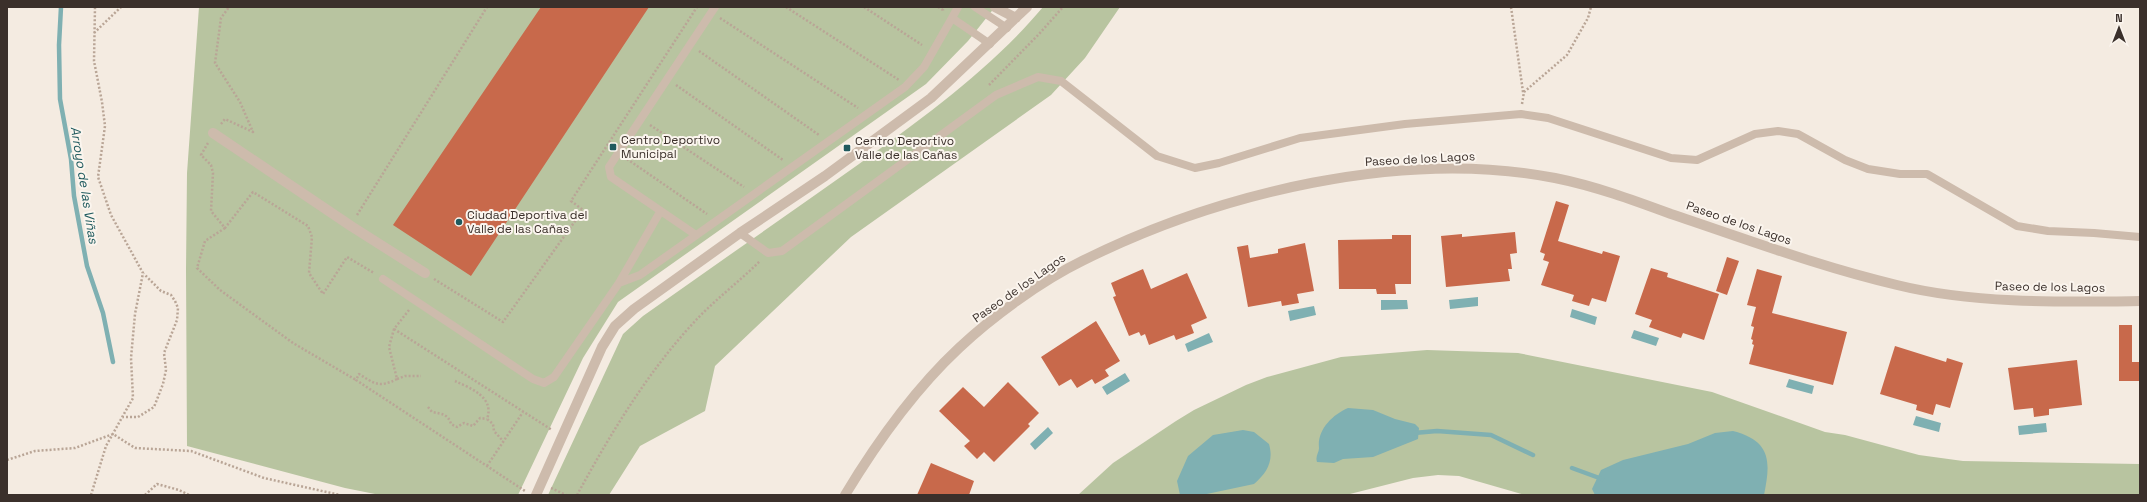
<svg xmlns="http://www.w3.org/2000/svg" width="2147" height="502" viewBox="0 0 2147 502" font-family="'Space Grotesk',sans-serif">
<rect width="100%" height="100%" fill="#f4ebe1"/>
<path fill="#b8c4a0" d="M 199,7 L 995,7 L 968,41 L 926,84 L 618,302 L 583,358 L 518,495 L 380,495 L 345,488 L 187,446 L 186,270 L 187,173 Z
M 1043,7 L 1120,7 L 1085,58 L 1051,95 L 851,237 L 715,366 L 705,411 L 640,446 L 609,495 L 548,495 L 623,334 L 643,316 C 715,265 787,215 859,164 C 924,117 992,68 1043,7 Z
M 1427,350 L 1518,353 L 1712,392 L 1825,432 L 1845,435 L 1919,455 L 1963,461 L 2140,464 L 2140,495 L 1525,495 L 1459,476 L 1438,475 L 1413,478 L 1346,495 L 1078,495 L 1113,463 L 1176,421 L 1194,410 L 1246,385 L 1267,377 L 1341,357 Z"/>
<path fill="#7fb0b2" d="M 1478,297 L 1478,306 L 1450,309 L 1449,300 Z
M 1381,300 L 1407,300 L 1408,309 L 1381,310 Z
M 1314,306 L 1316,315 L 1290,321 L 1288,311 Z
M 1572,309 L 1597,317 L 1595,325 L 1570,317 Z
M 1634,330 L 1659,338 L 1656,346 L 1631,338 Z
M 1209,333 L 1213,342 L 1188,352 L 1185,344 Z
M 1125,373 L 1130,381 L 1107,395 L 1102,387 Z
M 1789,379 L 1814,386 L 1812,394 L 1786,387 Z
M 1348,408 L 1373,410 L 1395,419 L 1415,424 L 1419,428 L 1418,439 L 1373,457 L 1343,459 L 1334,463 L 1317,462 C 1315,456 1319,453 1319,448 C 1317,430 1332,415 1348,408 Z
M 1916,416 L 1941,423 L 1939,432 L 1913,425 Z
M 2046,423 L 2047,432 L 2019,435 L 2018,426 Z
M 1048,427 L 1053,433 L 1035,450 L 1030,444 Z
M 1243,430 L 1254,432 L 1269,444 C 1274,461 1267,473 1254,484 L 1202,495 L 1180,495 L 1177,481 L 1188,456 L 1213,435 Z
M 1733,431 C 1771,441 1771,461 1764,495 L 1595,495 L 1592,489 L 1601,470 L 1623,460 L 1688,444 L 1715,433 Z"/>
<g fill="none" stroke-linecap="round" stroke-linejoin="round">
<path stroke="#7fb0b2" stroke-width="4.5" d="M 61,7 L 59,45 L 60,99 L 71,159 L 74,196 L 87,266 L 103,313 L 113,362
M 1414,433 L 1437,431 L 1491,435 L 1533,455
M 1572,468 L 1602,479"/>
</g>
<path fill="#c8694b" d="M 541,7 L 649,7 L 471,276 L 393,225 Z
M 1556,201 L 1569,205 L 1558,241 L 1602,254 L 1603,251 L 1620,256 L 1606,302 L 1592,298 L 1589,306 L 1572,301 L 1574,295 L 1541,285 L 1549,262 L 1543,260 L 1545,254 L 1540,252 Z
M 1515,232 L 1517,253 L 1510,254 L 1512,269 L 1508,269 L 1510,281 L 1446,287 L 1441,236 L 1462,234 L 1462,237 Z
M 1392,235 L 1411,235 L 1411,284 L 1395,284 L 1396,294 L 1377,294 L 1376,289 L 1339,289 L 1338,240 L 1392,239 Z
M 1305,243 L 1314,291 L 1297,294 L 1299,303 L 1282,306 L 1281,301 L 1248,307 L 1237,247 L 1248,245 L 1250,258 L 1278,253 L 1278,249 Z
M 1727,257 L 1739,261 L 1727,295 L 1716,291 Z
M 1651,268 L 1668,273 L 1667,277 L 1719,294 L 1704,340 L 1683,333 L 1681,338 L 1649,327 L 1652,320 L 1635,314 Z
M 1143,269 L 1151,289 L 1187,273 L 1207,318 L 1191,325 L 1194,333 L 1176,340 L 1174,335 L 1149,345 L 1145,334 L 1141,336 L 1139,332 L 1129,336 L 1113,297 L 1116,296 L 1111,283 Z
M 1757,269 L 1782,276 L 1772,313 L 1847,332 L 1833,385 L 1749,364 L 1754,345 L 1752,344 L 1753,340 L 1751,339 L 1754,327 L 1751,326 L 1756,307 L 1747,305 Z
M 1096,321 L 1120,361 L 1105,370 L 1109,376 L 1095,384 L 1092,379 L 1077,388 L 1071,379 L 1059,386 L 1041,357 Z
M 2119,325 L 2132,325 L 2132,362 L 2140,362 L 2140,381 L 2119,381 Z
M 1895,346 L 1946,362 L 1947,358 L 1963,363 L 1950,408 L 1936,404 L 1933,415 L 1916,410 L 1917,405 L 1880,394 Z
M 2077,360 L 2082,405 L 2049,409 L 2049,415 L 2034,417 L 2033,408 L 2014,410 L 2008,368 Z
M 1008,382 L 1039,413 L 1028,424 L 1030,426 L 994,462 L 984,452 L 977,459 L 964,446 L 970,441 L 939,411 L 963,387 L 984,407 Z
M 931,463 L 974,481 L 969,495 L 917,495 Z"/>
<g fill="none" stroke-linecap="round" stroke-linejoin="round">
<path stroke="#b9a596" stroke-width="2.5" stroke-dasharray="2 2" stroke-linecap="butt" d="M 786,7 L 899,80
M 864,7 L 922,45
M 938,7 L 943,10 L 942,12
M 1511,7 L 1523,92
M 720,18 L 858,108
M 94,33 L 121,7
M 699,51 L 819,135
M 676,85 L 783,160
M 989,85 L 1039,34 L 1063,7
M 1522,104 L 1524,92 L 1567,55 L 1588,18 L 1591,7
M 221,124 L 225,119 L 253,132 L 240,102 L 215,63 L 221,18 L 229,7
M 650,125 L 744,187
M 208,143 L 201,155 L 211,165 L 213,173 L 211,211 L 225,228 L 253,192 L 308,226 L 312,237 L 309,273 L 323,294 L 347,257 L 374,273
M 627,159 L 707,214
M 357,215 L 487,7
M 225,228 L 205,241 L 197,268 L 220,290 L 293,343 L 356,380
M 434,279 L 503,322 L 583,210 L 571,201 L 697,7
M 409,310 L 394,329 L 389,347 L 397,379 L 405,376 L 421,376
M 394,329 L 552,430
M 397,379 C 379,388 375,384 359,374 L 356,380 L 525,491
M 455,381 C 470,388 495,397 487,419 L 493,424 L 494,431 L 503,441
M 428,407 L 432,412 C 442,414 448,414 451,424 L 457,427 L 464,423 L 473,426 L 480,418 L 487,419
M 122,417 L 138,417 L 154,407 L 163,384 L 166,370 L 164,353 L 177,320 L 178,308 L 175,301 L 171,295 L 161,291 L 144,274
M 7,460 L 35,451 L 75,448 L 113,434 L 135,448 L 191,451 L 264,478 L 340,495
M 487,466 L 523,412
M 551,488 L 566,495
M 91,495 L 106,446 L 133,398 L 131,358 L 135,314 L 143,273 L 111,215 L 98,177 L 105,126 L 102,102 L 94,61 L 95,7
M 145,495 L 157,484 L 179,490 L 189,495
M 577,495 C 611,433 648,371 697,319 C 717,298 740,281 760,261"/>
<path stroke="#cdbbac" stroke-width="8" d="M 975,7 L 1007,28
M 952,18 L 958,7
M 740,233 L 768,253 L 782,251 L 996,95 L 1038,77 L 1061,81 L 1157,156 L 1195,168 L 1219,163 L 1300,138 L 1405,124 L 1521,114 L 1548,118 L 1671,158 L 1697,160 L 1755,134 L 1778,131 L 1798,134 L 1845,160 L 1868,169 L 1900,174 L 1927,174 L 2017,226 L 2048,231 L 2094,233 L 2140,237
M 696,235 L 611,177 L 609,167 L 715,7
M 383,279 L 533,379 L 544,383 L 554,377 L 619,283 L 660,212
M 619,283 L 640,275 L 905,87 L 924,67 L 952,18 L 990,44"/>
<path stroke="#cdbbac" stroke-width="10" d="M 995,7 L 1016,18
M 213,133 L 351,226 L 425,273
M 536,495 L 602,347 L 615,326 L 634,309 L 740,233 L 825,176 L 931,98 L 1027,7
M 845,495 C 877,442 913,391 959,348 C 992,317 1041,281 1082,261 C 1218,193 1403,148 1555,178 C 1595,186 1633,200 1671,214 C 1746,239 1820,267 1897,285 C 1974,304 2061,302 2140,301"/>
</g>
<g fill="#1f5a5e" stroke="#fbf5ee" stroke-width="1.5">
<rect x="609" y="143" width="8" height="8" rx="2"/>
<rect x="843" y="144" width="8" height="8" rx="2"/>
<circle cx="459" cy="222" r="4"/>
</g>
<g text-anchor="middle" stroke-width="4" stroke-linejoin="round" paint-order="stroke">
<g font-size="12" fill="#3b302b" stroke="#fbf5ee" text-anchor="start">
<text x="621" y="144">Centro Deportivo<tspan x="621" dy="14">Municipal</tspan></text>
<text x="855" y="145">Centro Deportivo<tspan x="855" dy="14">Valle de las Cañas</tspan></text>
<text x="467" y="219">Ciudad Deportiva del<tspan x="467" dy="14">Valle de las Cañas</tspan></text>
</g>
<g font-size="12" fill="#3b302b" stroke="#fbf5ee">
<text transform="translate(1420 159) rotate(-3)" y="4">Paseo de los Lagos</text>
<text transform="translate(1739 223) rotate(19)" y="4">Paseo de los Lagos</text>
<text transform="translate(2050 287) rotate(1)" y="4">Paseo de los Lagos</text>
<text transform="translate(1019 288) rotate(-35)" y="4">Paseo de los Lagos</text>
</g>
<g font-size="13" font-style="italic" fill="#1f5a5e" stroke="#fbf5ee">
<text transform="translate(85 185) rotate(81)" y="5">Arroyo de las Viñas</text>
</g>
</g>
<rect width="2147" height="502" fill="none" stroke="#3b302b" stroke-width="16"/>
<g transform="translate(2119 28)" stroke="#fbf5ee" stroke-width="3" paint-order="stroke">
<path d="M0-3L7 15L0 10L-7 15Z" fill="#3b302b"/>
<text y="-6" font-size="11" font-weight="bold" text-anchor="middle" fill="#3b302b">N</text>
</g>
</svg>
